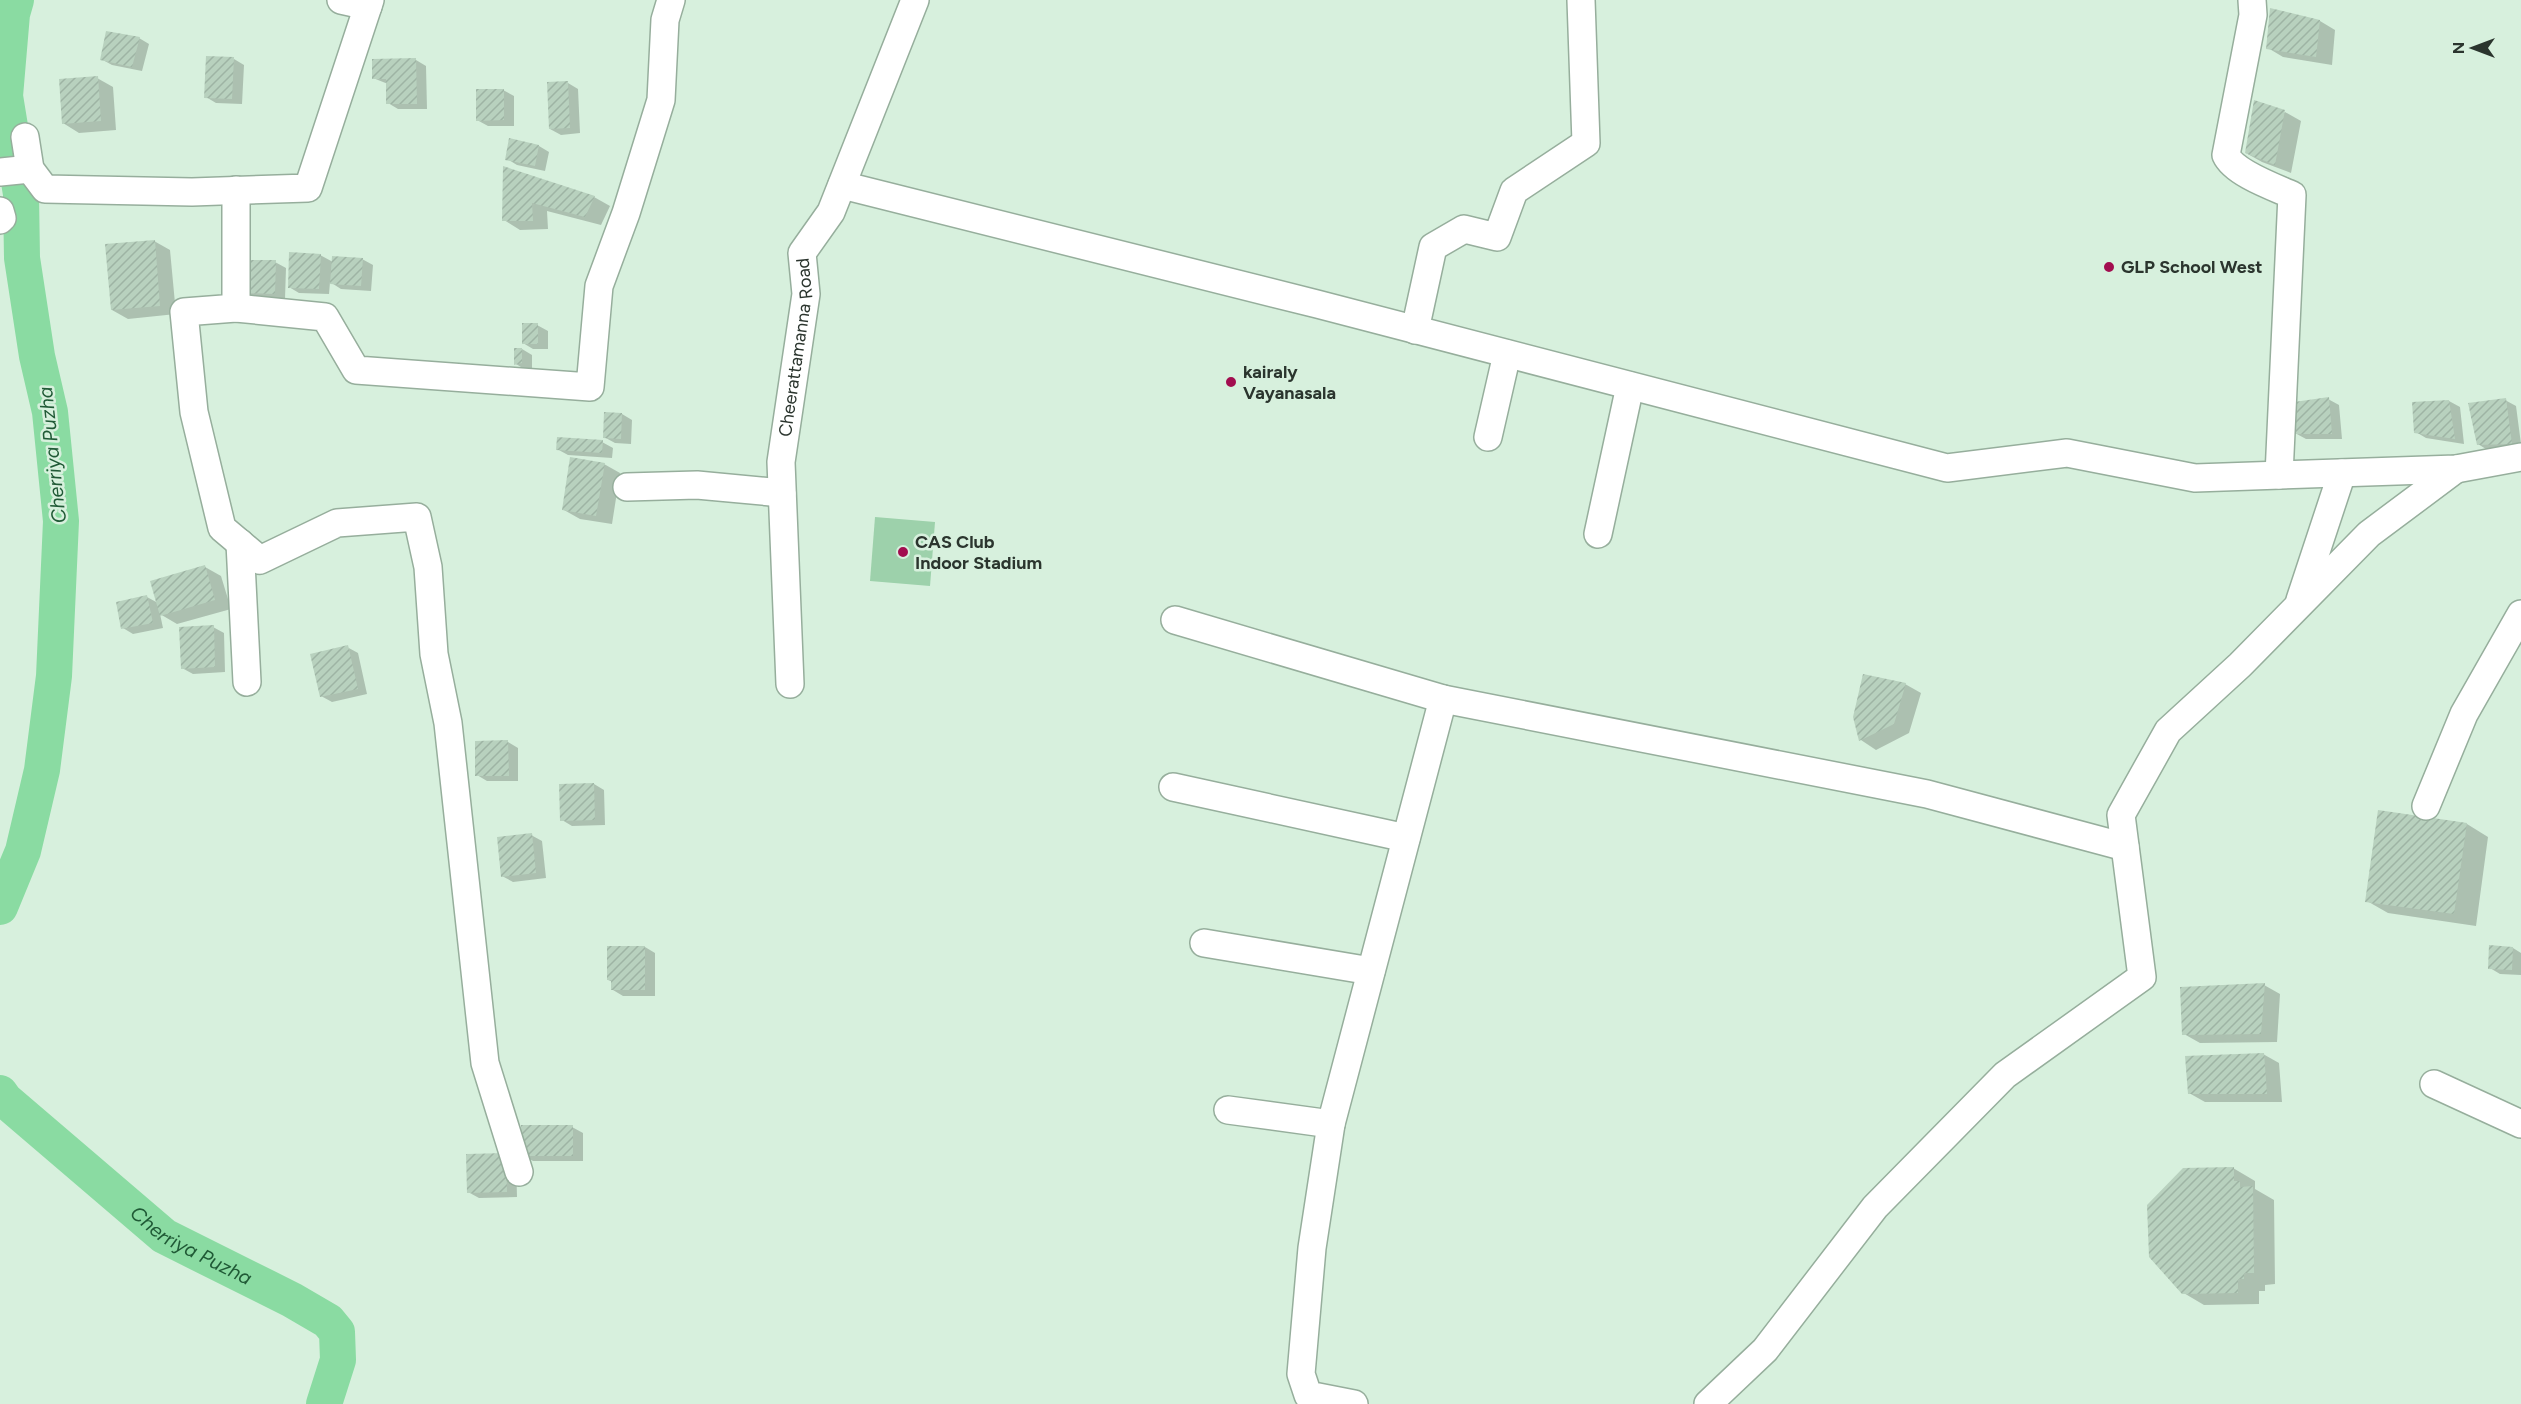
<svg xmlns="http://www.w3.org/2000/svg" width="2521" height="1404" viewBox="0 0 2521 1404" font-family="Figtree,sans-serif">
<defs>
<pattern id="building-hatch" width="6" height="6" patternUnits="userSpaceOnUse" patternTransform="scale(1.5)"><rect width="6" height="6" fill="#b8d1be"/><path d="M-1 1l2-2M0 6l6-6M5 7l2-2" fill="none" stroke="#9eb4a4"/></pattern>
</defs>
<rect width="100%" height="100%" fill="#d7f0dd"/>
<path fill="#9dd1ab" d="M 875,517 L 935,522 L 930,586 L 870,581 Z"/>
<path fill="#0003" d="M 2320,21 L 2335,30 L 2332,65 L 2283,57 L 2268,48 Z
M 139,38 L 149,44 L 142,71 L 112,65 L 101,59 Z
M 234,59 L 244,65 L 242,104 L 216,103 L 206,97 Z
M 416,60 L 426,66 L 427,109 L 398,109 L 388,103 L 388,84 L 373,78 Z
M 97,78 L 113,87 L 116,130 L 79,133 L 63,123 Z
M 568,83 L 578,89 L 580,133 L 561,135 L 550,129 Z
M 503,90 L 514,96 L 514,126 L 488,126 L 477,120 Z
M 2285,112 L 2301,121 L 2291,173 L 2262,162 L 2246,153 Z
M 539,146 L 549,152 L 545,171 L 517,165 L 507,159 Z
M 505,168 L 594,197 L 610,206 L 601,225 L 547,211 L 548,229 L 520,230 L 504,220 Z
M 154,241 L 170,250 L 176,314 L 128,319 L 112,310 Z
M 320,255 L 333,262 L 362,259 L 373,265 L 371,291 L 341,289 L 330,282 L 329,294 L 299,293 L 289,287 Z
M 275,262 L 286,268 L 285,299 L 255,298 L 245,292 Z
M 537,325 L 548,331 L 548,349 L 533,349 L 523,343 Z
M 522,349 L 532,355 L 532,368 L 526,370 L 516,364 Z
M 2328,399 L 2339,405 L 2342,439 L 2306,439 L 2295,433 Z
M 2505,400 L 2516,406 L 2521,444 L 2489,451 L 2478,444 Z
M 2449,401 L 2460,407 L 2464,444 L 2426,438 L 2416,432 Z
M 622,414 L 632,420 L 631,444 L 615,443 L 604,437 Z
M 602,442 L 613,448 L 612,458 L 568,455 L 557,449 Z
M 604,464 L 620,473 L 612,524 L 580,519 L 564,510 Z
M 205,567 L 221,576 L 231,609 L 177,624 L 160,614 L 163,628 L 133,634 L 123,628 L 147,597 L 158,603 Z
M 213,627 L 224,633 L 225,672 L 193,674 L 182,668 Z
M 347,647 L 358,653 L 367,694 L 332,702 L 321,696 Z
M 1905,684 L 1921,693 L 1909,733 L 1876,750 L 1861,740 L 1854,717 Z
M 508,742 L 518,748 L 518,781 L 487,781 L 477,775 Z
M 594,784 L 604,790 L 605,825 L 572,826 L 562,820 Z
M 2379,811 L 2467,824 L 2488,837 L 2476,926 L 2388,913 L 2367,901 Z
M 531,835 L 542,841 L 546,878 L 513,882 L 502,876 Z
M 608,947 L 645,947 L 655,953 L 655,996 L 623,996 L 613,990 L 613,982 L 608,980 Z
M 2513,948 L 2521,953 L 2521,975 L 2500,974 L 2490,968 Z
M 2264,985 L 2280,994 L 2277,1042 L 2200,1043 L 2184,1034 Z
M 2263,1054 L 2279,1063 L 2282,1102 L 2205,1102 L 2189,1093 Z
M 572,1127 L 583,1133 L 583,1161 L 533,1161 L 523,1155 Z
M 516,1160 L 517,1197 L 479,1198 L 468,1192 Z
M 2233,1168 L 2255,1181 L 2255,1189 L 2274,1200 L 2275,1284 L 2265,1285 L 2265,1291 L 2259,1291 L 2259,1304 L 2204,1305 L 2182,1292 Z"/>
<g fill="none" stroke-linecap="round" stroke-linejoin="round">
<g stroke="#8adba2" stroke-width="36">
<path d="M 0,907 L 23,851 L 42,770 L 54,676 L 61,521 L 50,412 L 37,356 L 22,258 L 21,194 L 5,96 L 12,14 L 16,0"/>
<path id="s1" d="M 0,1093 L 5,1100 L 164,1236 L 292,1300 L 328,1321 L 337,1332 L 338,1360 L 324,1404"/>
</g>
</g>
<path fill="url(#building-hatch)" d="M 2270,8 L 2320,20 L 2316,57 L 2266,49 Z
M 106,31 L 140,37 L 132,67 L 100,60 Z
M 206,56 L 234,57 L 232,99 L 204,98 Z
M 416,58 L 417,104 L 386,104 L 386,79 L 372,79 L 372,59 Z
M 98,76 L 101,121 L 62,124 L 59,79 Z
M 568,81 L 570,128 L 549,129 L 547,82 Z
M 476,89 L 504,89 L 504,120 L 476,121 Z
M 2254,100 L 2285,110 L 2275,165 L 2245,153 Z
M 509,138 L 539,145 L 535,166 L 505,160 Z
M 503,166 L 595,196 L 585,217 L 532,203 L 533,221 L 502,221 Z
M 155,240 L 160,306 L 111,310 L 105,244 Z
M 289,252 L 321,254 L 319,289 L 288,288 Z
M 332,256 L 363,258 L 361,286 L 330,284 Z
M 245,260 L 276,260 L 275,294 L 244,293 Z
M 522,323 L 538,323 L 538,344 L 522,344 Z
M 514,348 L 522,348 L 522,363 L 514,365 Z
M 2329,397 L 2332,434 L 2294,434 L 2294,402 Z
M 2506,398 L 2512,444 L 2477,445 L 2468,403 Z
M 2449,400 L 2455,439 L 2414,433 L 2412,402 Z
M 604,412 L 622,413 L 621,439 L 603,438 Z
M 557,437 L 603,440 L 602,453 L 556,450 Z
M 570,457 L 605,463 L 596,516 L 562,510 Z
M 205,565 L 215,600 L 160,616 L 150,581 Z
M 147,595 L 153,623 L 121,629 L 116,602 Z
M 214,625 L 215,667 L 181,669 L 179,627 Z
M 348,645 L 358,689 L 320,697 L 310,654 Z
M 1863,674 L 1906,683 L 1894,724 L 1859,741 L 1853,717 Z
M 508,740 L 509,776 L 475,776 L 475,741 Z
M 594,783 L 595,820 L 560,821 L 559,784 Z
M 2378,810 L 2467,823 L 2454,914 L 2365,902 Z
M 532,833 L 536,873 L 501,877 L 497,837 Z
M 2489,945 L 2513,947 L 2512,970 L 2488,969 Z
M 607,946 L 645,946 L 645,990 L 611,990 L 611,980 L 607,980 Z
M 2265,983 L 2261,1034 L 2182,1035 L 2180,987 Z
M 2264,1053 L 2267,1094 L 2188,1094 L 2185,1056 Z
M 521,1125 L 573,1125 L 573,1156 L 522,1156 Z
M 506,1153 L 507,1192 L 467,1193 L 466,1154 Z
M 2234,1167 L 2234,1181 L 2240,1181 L 2240,1187 L 2253,1186 L 2254,1273 L 2244,1273 L 2244,1279 L 2238,1279 L 2238,1293 L 2182,1294 L 2149,1257 L 2147,1205 L 2183,1168 Z"/>
<g fill="none" stroke-linecap="round" stroke-linejoin="round">
<defs>
<g id="minor">
<path d="M 341,0 L 368,6"/>
<path d="M 2252,0 L 2253,15 L 2226,155 C 2234,173 2274,187 2292,195 L 2279,475"/>
<path d="M 25,137 L 30,169 L 45,189 L 192,192 L 308,188 L 370,0"/>
<path d="M 0,172 L 30,169"/>
<path d="M 842,185 L 1317,304 L 1947,468 L 2067,453 L 2195,478 L 2456,469 L 2521,457"/>
<path d="M 236,190 L 236,308 L 184,312 L 194,412 L 222,528 L 260,560 L 337,523 L 417,517 L 428,567 L 434,654 L 448,723 L 485,1063 L 519,1172"/>
<path d="M 0,211 L 2,218 L 0,220"/>
<path d="M 236,308 L 325,317 L 356,370 L 590,387 L 599,286 L 626,213 L 661,100 L 665,20 L 671,0"/>
<path d="M 1415,330 L 1433,247 L 1464,229 L 1497,237 L 1514,191 L 1586,143 L 1581,0"/>
<path d="M 1488,437 L 1507,354"/>
<path d="M 627,487 L 697,485 L 782,493"/>
<path d="M 1598,534 L 1630,386"/>
<path d="M 240,543 L 247,682"/>
<path d="M 2300,600 L 2342,473"/>
<path d="M 1175,620 L 1443,699"/>
<path id="s2" d="M 790,684 L 781,462 L 806,294 L 802,253 L 831,212 L 915,0"/>
<path d="M 1173,787 L 1406,838"/>
<path d="M 2426,806 L 2464,714 L 2521,614"/>
<path d="M 1204,943 L 1371,971"/>
<path d="M 2434,1084 L 2521,1124"/>
<path d="M 1228,1110 L 1331,1124 L 1443,699 L 1927,794 L 2125,847"/>
<path d="M 1331,1124 L 1312,1248 L 1301,1374 L 1308,1395 L 1354,1404"/>
<path d="M 1708,1404 L 1765,1350 L 1875,1207 L 2005,1075 L 2142,977 L 2121,815 L 2168,731 L 2240,665 L 2369,534 L 2456,469"/>
</g>
</defs>
<use href="#minor" stroke="#96ae9c" stroke-width="30"/>
<use href="#minor" stroke="#fff" stroke-width="27"/>
</g>
<g fill="#a20d4f" stroke="#d7f0dd" stroke-width="2">
<circle cx="2109" cy="267" r="6"/>
<circle cx="1231" cy="382" r="6"/>
<circle cx="903" cy="552" r="6"/>
</g>
<g text-anchor="middle" stroke-width="5" stroke-linejoin="round" paint-order="stroke">
<g font-size="18" font-weight="bold" fill="#2b352e" stroke="#d7f0dd" text-anchor="start">
<text x="2121" y="273">GLP School West</text>
<text x="1243" y="378">kairaly<tspan x="1243" dy="21">Vayanasala</tspan></text>
<text x="915" y="548">CAS Club<tspan x="915" dy="21">Indoor Stadium</tspan></text>
</g>
<g font-size="18" fill="#2b352e" stroke="#d7f0dd">
<text dy="6" stroke="none"><textPath href="#s2" startOffset="338">Cheerattamanna Road</textPath></text>
</g>
<g font-size="20" font-style="italic" fill="#205a36" stroke="#d7f0dd">
<text transform="translate(52 455) rotate(-96)" y="7">Cherriya Puzha</text>
<text dy="7" stroke="none"><textPath href="#s1" startOffset="246">Cherriya Puzha</textPath></text>
</g>
</g>
<g transform="translate(2473 48) rotate(270)" stroke="#d7f0dd" stroke-width="4.5" paint-order="stroke">
<path d="M0-4.5L10 22L0 15L-10 22Z" fill="#2b352e"/>
<text y="-9" font-size="16" font-weight="bold" text-anchor="middle" fill="#2b352e">N</text>
</g>
</svg>
